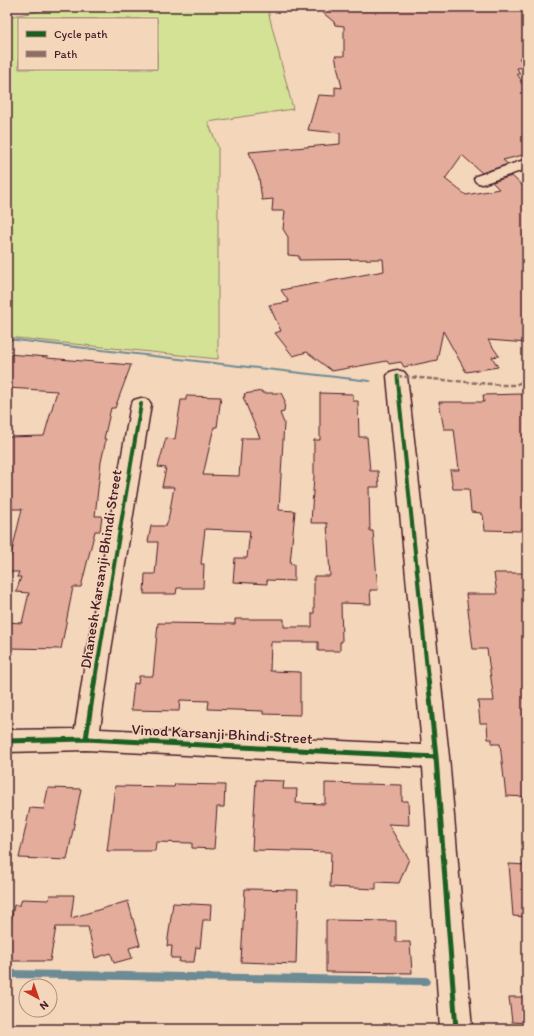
<svg xmlns="http://www.w3.org/2000/svg" width="534" height="1036" viewBox="0 0 534 1036" font-family="Itim,sans-serif">
<rect width="100%" height="100%" fill="#f4d6ba"/>
<filter id="ink" filterUnits="userSpaceOnUse"><feTurbulence type="fractalNoise" baseFrequency=".025" numOctaves="2"/><feDisplacementMap in="SourceGraphic" scale="8" xChannelSelector="R" yChannelSelector="G"/><feConvolveMatrix kernelMatrix="1 2 1 2 8 2 1 2 1" color-interpolation-filters="sRGB"/></filter>
<g filter="url(#ink)">
<path fill="#d4e296" stroke="#8f8060" fill-rule="evenodd" d="M 63,7 L 267,7 L 293,109 L 208,122 L 218,147 L 218,359 L 7,337 L 7,17 ZM 19,19 L 157,19 L 157,69 L 19,69 Z"/>
<g fill="none" stroke-linecap="round" stroke-linejoin="round">
<path fill="#6c8b95" fill-rule="evenodd" d="M 7,338 L 370,380 L 372,381 L 370,382 L 7,340 Z
M 7,970 L 426,977 L 429,978 L 430,981 L 429,984 L 426,985 L 7,978 Z"/>
</g>
<path fill="#e3ac9b" stroke="#4a1f2b" d="M 316,7 L 527,7 L 527,58 L 519,58 L 527,67 L 517,68 L 520,74 L 517,74 L 522,81 L 520,81 L 525,89 L 522,89 L 527,97 L 527,154 L 503,160 L 508,164 L 482,173 L 462,155 L 445,179 L 466,195 L 499,189 L 492,182 L 512,176 L 527,190 L 527,343 L 488,340 L 499,356 L 492,357 L 498,367 L 466,372 L 443,331 L 437,360 L 404,367 L 401,362 L 389,364 L 387,361 L 332,371 L 307,352 L 293,356 L 275,333 L 281,331 L 269,305 L 289,302 L 281,290 L 384,271 L 383,259 L 299,260 L 299,256 L 288,255 L 288,237 L 283,229 L 285,211 L 272,211 L 273,199 L 262,200 L 259,178 L 249,152 L 340,144 L 340,133 L 308,130 L 318,95 L 335,96 L 335,87 L 342,88 L 335,56 L 344,56 L 344,26 L 335,25 L 334,22 Z
M 7,354 L 48,357 L 47,358 L 131,365 L 115,408 L 111,408 L 104,439 L 106,439 L 101,462 L 95,516 L 102,516 L 100,531 L 95,531 L 81,587 L 73,587 L 61,649 L 7,648 L 7,622 L 22,623 L 29,593 L 16,592 L 21,577 L 17,577 L 19,572 L 7,572 L 22,509 L 7,509 L 7,437 L 44,436 L 57,391 L 7,388 Z
M 262,391 L 262,393 L 281,393 L 285,401 L 284,412 L 280,413 L 284,423 L 279,510 L 295,511 L 290,564 L 294,564 L 294,581 L 267,580 L 267,584 L 233,582 L 235,558 L 247,558 L 250,531 L 205,529 L 201,564 L 204,564 L 203,588 L 177,588 L 176,594 L 144,594 L 145,574 L 155,574 L 158,542 L 148,542 L 151,526 L 166,526 L 168,521 L 174,487 L 162,487 L 166,468 L 158,467 L 166,438 L 175,439 L 181,400 L 186,400 L 186,396 L 221,397 L 217,427 L 214,427 L 203,475 L 239,476 L 242,438 L 260,438 L 243,397 L 245,397 L 244,394 Z
M 320,393 L 353,394 L 353,401 L 358,401 L 359,437 L 367,437 L 370,471 L 378,471 L 379,487 L 369,487 L 370,531 L 373,531 L 378,590 L 370,590 L 371,604 L 341,603 L 342,642 L 340,642 L 340,651 L 318,651 L 318,642 L 271,642 L 270,671 L 300,672 L 300,715 L 263,714 L 263,711 L 208,709 L 209,701 L 180,700 L 179,711 L 131,710 L 134,683 L 138,684 L 139,676 L 153,676 L 158,623 L 235,624 L 235,619 L 284,619 L 284,627 L 312,627 L 312,613 L 314,613 L 314,576 L 330,576 L 327,523 L 311,523 L 314,476 L 314,440 L 320,440 Z
M 522,394 L 527,412 L 527,529 L 521,529 L 522,531 L 485,530 L 483,515 L 481,515 L 481,513 L 471,512 L 469,489 L 453,489 L 450,470 L 459,470 L 454,429 L 444,429 L 439,402 L 484,402 L 483,395 Z
M 494,573 L 527,573 L 527,797 L 506,796 L 500,744 L 492,744 L 492,739 L 488,739 L 487,723 L 480,723 L 478,701 L 494,701 L 487,649 L 473,649 L 466,594 L 497,594 Z
M 256,780 L 284,781 L 283,789 L 297,789 L 296,803 L 325,804 L 325,783 L 402,785 L 402,801 L 408,801 L 409,825 L 388,824 L 409,859 L 399,883 L 376,882 L 376,889 L 330,887 L 331,852 L 252,850 Z
M 175,784 L 225,785 L 224,807 L 217,807 L 214,849 L 192,848 L 192,843 L 156,842 L 155,851 L 107,851 L 115,786 L 174,787 Z
M 48,788 L 81,789 L 67,860 L 19,858 L 30,808 L 44,809 Z
M 509,864 L 527,865 L 527,917 L 513,916 Z
M 245,889 L 298,890 L 296,964 L 241,962 Z
M 50,895 L 74,895 L 71,918 L 128,901 L 140,945 L 129,948 L 132,958 L 114,963 L 111,953 L 95,958 L 88,927 L 56,927 L 50,961 L 7,961 L 7,926 L 10,926 L 14,905 L 20,905 L 22,899 L 49,900 Z
M 173,903 L 211,905 L 210,920 L 203,920 L 200,948 L 196,947 L 194,962 L 179,962 L 180,958 L 171,958 L 172,946 L 167,946 Z
M 326,920 L 396,921 L 396,942 L 410,942 L 412,973 L 326,972 Z
M 509,997 L 527,997 L 527,1023 L 512,1022 Z"/>
<g fill="none" stroke-linecap="round" stroke-linejoin="round">
<defs>
<path id="minor" d="M 527,159 L 527,169 L 482,184 L 476,182 L 474,179 L 476,176 Z
M 397,370 L 404,372 L 407,376 L 449,757 L 472,1029 L 440,1029 L 423,767 L 86,750 L 7,752 L 7,730 L 75,729 L 87,650 L 131,404 L 134,400 L 141,398 L 148,400 L 151,404 L 111,650 L 100,729 L 422,745 L 387,376 L 390,372 Z"/>
</defs>
<use href="#minor" stroke="#4a1f2b" stroke-width="3"/>
<use href="#minor" fill="#f4d6ba" fill-rule="evenodd"/>
<path stroke="#8d6e63" stroke-width="2.5" stroke-dasharray="5 2.5" stroke-linecap="butt" d="M 397,376 L 502,385 L 515,385 L 527,380"/>
<defs>
<path id="cycleway-far2" d="M 397,376 L 399,397"/>
<path id="cycleway-far1" d="M 399,396 L 428,679
M 95,679 L 141,404"/>
<path id="cycleway" d="M 428,678 L 436,757 L 456,1029
M 86,739 L 95,678
M 7,741 L 86,739 L 436,757"/>
</defs>
<use href="#cycleway-far2" stroke="#f4d6ba" stroke-width="5"/>
<use href="#cycleway-far1" stroke="#f4d6ba" stroke-width="6"/>
<use href="#cycleway" stroke="#f4d6ba" stroke-width="8"/>
<use href="#cycleway-far2" stroke="#1b5e20" stroke-width="3"/>
<use href="#cycleway-far1" stroke="#1b5e20" stroke-width="4"/>
<use href="#cycleway" stroke="#1b5e20" stroke-width="5"/>
</g>
</g>
<g text-anchor="middle" stroke-width="3" stroke-linejoin="round" paint-order="stroke">
<g font-size="15" fill="#4a1f2b" stroke="#f4d6ba">
<text transform="translate(101 569) rotate(-81)" y="5">Dhanesh Karsanji Bhindi Street</text>
<text transform="translate(222 734) rotate(3)" y="5">Vinod Karsanji Bhindi Street</text>
</g>
</g>
<rect width="534" height="1036" fill="none" stroke="#f4d6ba" stroke-width="24"/>
<rect x="12" y="12" width="510" height="1012" fill="none" stroke="#4a1f2b" stroke-width="1.5" filter="url(#ink)"/>
<rect x="18" y="18" width="140" height="52" fill="#f4d6ba" stroke="#b08d81"/>
<rect x="26" y="31" width="20" height="6" fill="#1b5e20" stroke="#b08d81"/>
<text x="54" y="38" font-size="12" fill="#4a1f2b">Cycle path</text>
<rect x="26" y="51" width="20" height="6" fill="#8d6e63" stroke="#b08d81"/>
<text x="54" y="58" font-size="12" fill="#4a1f2b">Path</text>
<g transform="translate(38 998) rotate(140)"><circle r="19" fill="#f4d6ba" stroke="#b08d81"/>
<path d="M0-3L7 15L0 10L-7 15Z" fill="#c8321e"/>
<text y="-6" font-size="11" font-weight="bold" text-anchor="middle" fill="#4a1f2b">N</text>
</g>
</svg>
